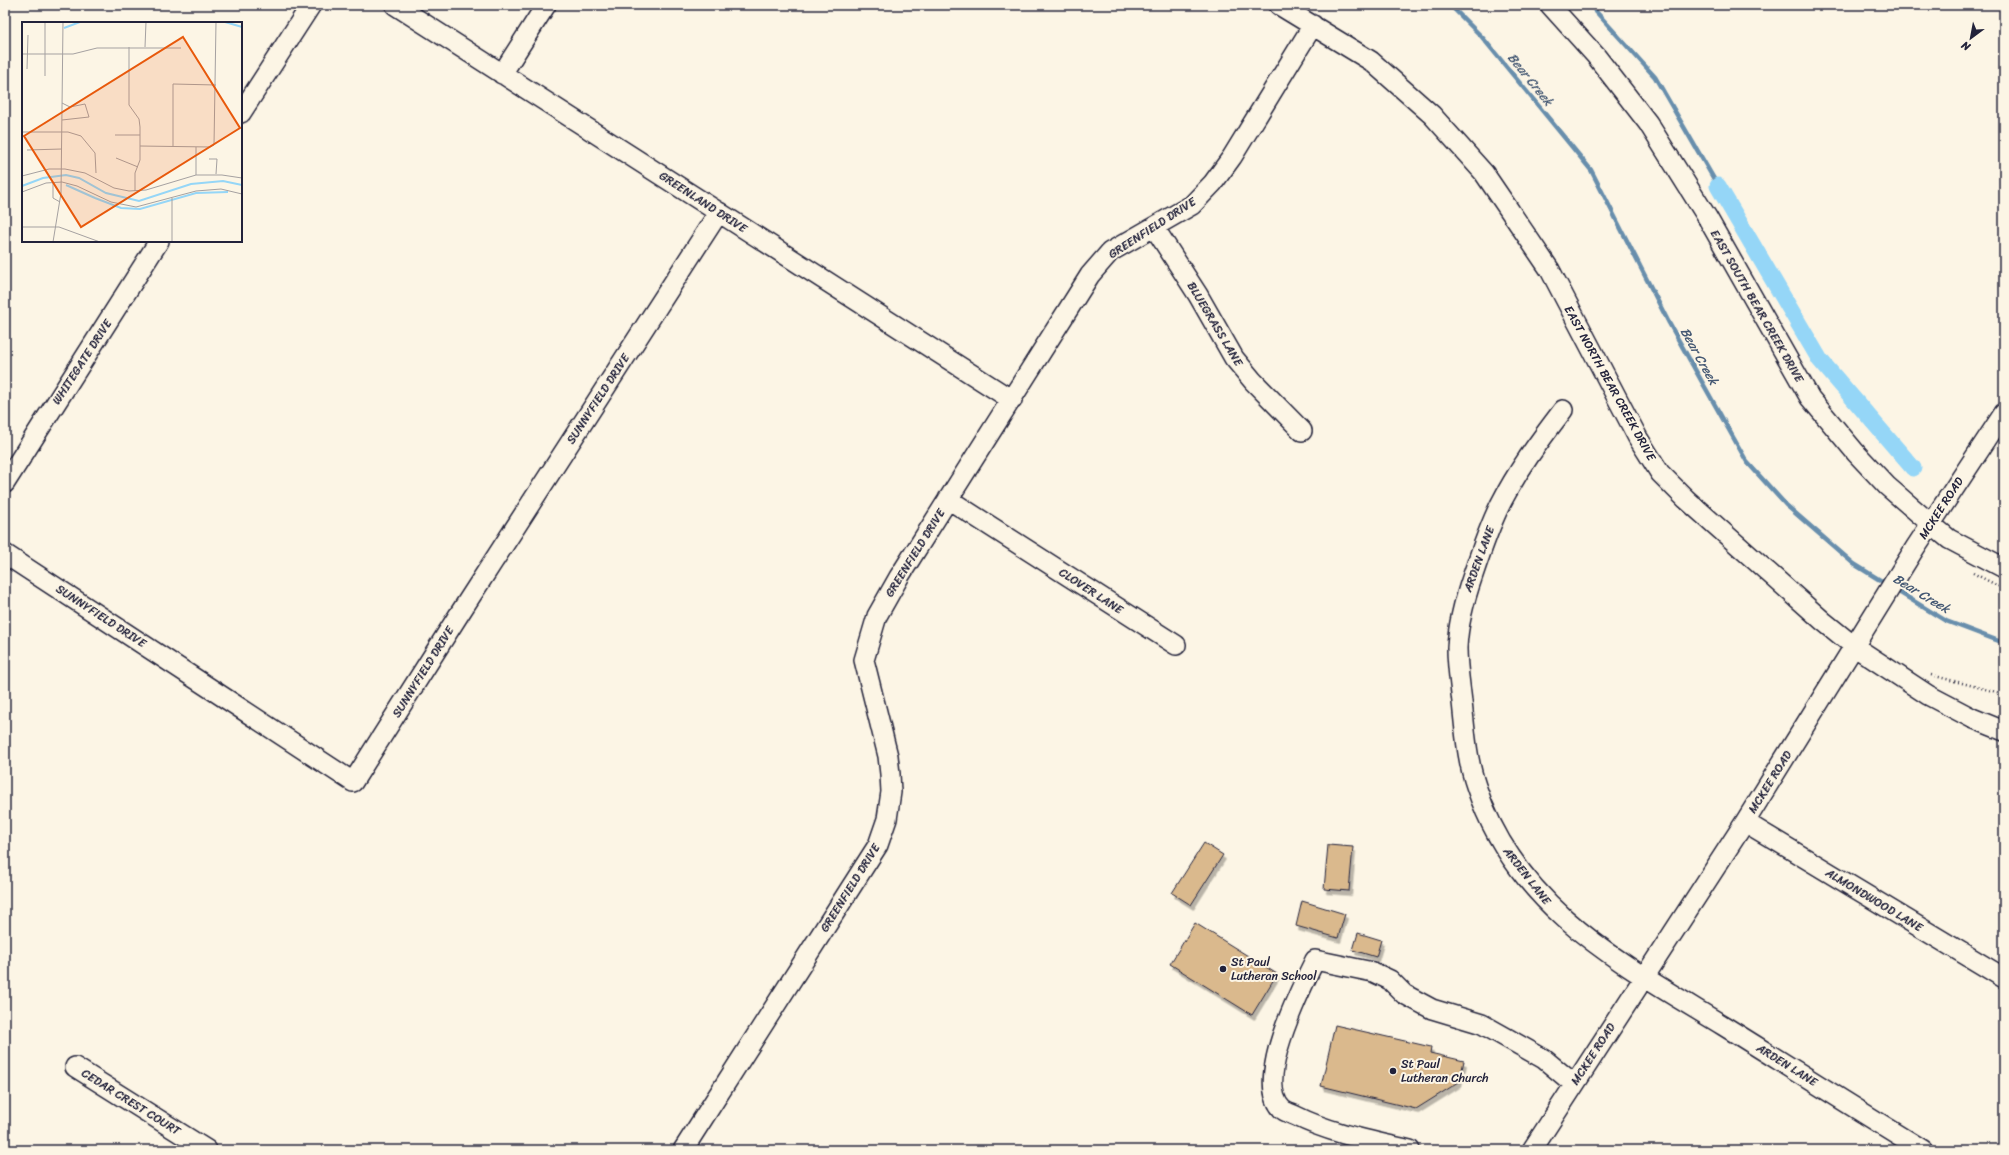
<svg xmlns="http://www.w3.org/2000/svg" width="2009" height="1155" viewBox="0 0 2009 1155" font-family="Sriracha,sans-serif">
<defs>
<filter id="shadow"><feDropShadow dx="2.5" dy="4.5" stdDeviation="0" flood-color="#0004"/></filter>
</defs>
<rect width="100%" height="100%" fill="#fcf5e5"/>
<filter id="ink" filterUnits="userSpaceOnUse"><feTurbulence type="fractalNoise" baseFrequency=".025" numOctaves="2"/><feDisplacementMap in="SourceGraphic" scale="8" xChannelSelector="R" yChannelSelector="G"/><feConvolveMatrix kernelMatrix="1 2 1 2 8 2 1 2 1" color-interpolation-filters="sRGB"/></filter>
<g filter="url(#ink)">
<g fill="none" stroke-linecap="round" stroke-linejoin="round">
<path stroke="#678eac" stroke-width="4.5" d="M 1450,5 L 1482,37 L 1591,170 L 1669,323 L 1747,462 L 1786,505 L 1854,564 L 1888,585
M 1590,5 L 1655,77 L 1718,186
M 1894,589 L 1946,621 L 2004,643"/>
<path stroke="#95d6f7" stroke-width="17" d="M 1718,186 L 1820,360 L 1913,468"/>
</g>
<path fill="#dab98d" stroke="#22223b" filter="url(#shadow)" d="M 1204,843 L 1223,855 L 1191,905 L 1172,893 Z
M 1328,845 L 1353,847 L 1349,891 L 1324,889 Z
M 1302,901 L 1345,914 L 1338,938 L 1296,926 Z
M 1195,923 L 1277,974 L 1252,1015 L 1170,964 Z
M 1358,933 L 1381,940 L 1376,957 L 1353,950 Z
M 1335,1025 L 1431,1047 L 1430,1053 L 1464,1061 L 1459,1082 L 1416,1109 L 1321,1086 Z"/>
<g fill="none" stroke-linecap="round" stroke-linejoin="round">
<defs>
<path id="minor" d="M 395,5 L 1012,400
M 1279,5 L 1371,61 L 1432,115 L 1484,173 L 1550,270 L 1638,438 L 1660,473 L 1686,499 L 1823,621 L 1855,647 L 1928,695 L 1972,718 L 2004,731
M 1550,5 L 1596,56 L 1648,123 L 1707,217 L 1810,398 L 1856,453 L 1887,486 L 1931,524 L 1949,539 L 2004,568
M 502,74 L 546,5
M 241,113 L 311,5
M 1154,227 L 1198,295 L 1234,358 L 1253,381 L 1302,431
M 1563,410 C 1540,440 1517,471 1500,505 C 1489,527 1481,551 1473,575 C 1465,598 1458,623 1457,648 C 1457,666 1460,684 1462,702 C 1465,730 1467,760 1476,786 C 1516,909 1621,963 1724,1026 C 1790,1067 1856,1109 1923,1150
M 5,483 L 159,241
M 948,499 L 1176,645
M 5,554 L 353,782 L 458,616 L 719,212
M 1745,822 L 2004,978
M 75,1067 L 207,1150
M 683,1150 L 878,845 L 887,819 L 891,792 L 890,774 L 888,756 L 864,660 L 877,616 L 899,577 L 1090,275 L 1110,252 L 1192,205 L 1213,183 L 1232,157 L 1313,25
M 1410,1150 C 1372,1141 1330,1133 1296,1116 C 1292,1114 1285,1112 1282,1109 C 1254,1081 1300,990 1315,960 L 1373,972 L 1390,980 L 1404,994 L 1432,1009 L 1482,1024 L 1544,1059 L 1574,1084
M 1532,1150 L 1745,822 L 1915,548 L 2004,413"/>
</defs>
<use href="#minor" stroke="#22223b" stroke-width="22"/>
<path stroke="#22223b" stroke-width="2.5" stroke-dasharray="1 3" stroke-linecap="butt" d="M 1973,573 L 2004,589
M 1931,675 L 2004,694"/>
<use href="#minor" stroke="#fcf5e5" stroke-width="19"/>
</g>
</g>
<g fill="#22223b" stroke="#fcf5e5" stroke-width="1.5">
<circle cx="1223" cy="969" r="4"/>
<circle cx="1393" cy="1071" r="4"/>
</g>
<g text-anchor="middle" stroke-width="4" stroke-linejoin="round" paint-order="stroke">
<g font-size="12" fill="#22223b" stroke="#fcf5e5">
<text transform="translate(703 202) rotate(33)" y="4">GREENLAND DRIVE</text>
<text transform="translate(1152 228) rotate(-33)" y="4">GREENFIELD DRIVE</text>
<text transform="translate(1757 306) rotate(60)" y="4">EAST SOUTH BEAR CREEK DRIVE</text>
<text transform="translate(1215 324) rotate(59)" y="4">BLUEGRASS LANE</text>
<text transform="translate(82 362) rotate(-57)" y="4">WHITEGATE DRIVE</text>
<text transform="translate(1610 383) rotate(61)" y="4">EAST NORTH BEAR CREEK DRIVE</text>
<text transform="translate(598 399) rotate(-57)" y="4">SUNNYFIELD DRIVE</text>
<text transform="translate(1941 508) rotate(-57)" y="4">MCKEE ROAD</text>
<text transform="translate(915 553) rotate(-58)" y="4">GREENFIELD DRIVE</text>
<text transform="translate(1479 559) rotate(-70)" y="4">ARDEN LANE</text>
<text transform="translate(1091 591) rotate(33)" y="4">CLOVER LANE</text>
<text transform="translate(101 616) rotate(33)" y="4">SUNNYFIELD DRIVE</text>
<text transform="translate(423 672) rotate(-58)" y="4">SUNNYFIELD DRIVE</text>
<text transform="translate(1770 782) rotate(-58)" y="4">MCKEE ROAD</text>
<text transform="translate(1527 876) rotate(52)" y="4">ARDEN LANE</text>
<text transform="translate(850 888) rotate(-58)" y="4">GREENFIELD DRIVE</text>
<text transform="translate(1874 900) rotate(31)" y="4">ALMONDWOOD LANE</text>
<text transform="translate(1593 1054) rotate(-57)" y="4">MCKEE ROAD</text>
<text transform="translate(1787 1065) rotate(32)" y="4">ARDEN LANE</text>
<text transform="translate(131 1102) rotate(32)" y="4">CEDAR CREST COURT</text>
</g>
<g font-size="12" fill="#22223b" stroke="#fcf5e5" text-anchor="start">
<text x="1231" y="966">St Paul<tspan x="1231" dy="14">Lutheran School</tspan></text>
<text x="1401" y="1068">St Paul<tspan x="1401" dy="14">Lutheran Church</tspan></text>
</g>
<g font-size="13" font-style="italic" fill="#445873" stroke="#fcf5e5">
<text transform="translate(1531 79) rotate(51)" y="5">Bear Creek</text>
<text transform="translate(1700 356) rotate(61)" y="5">Bear Creek</text>
<text transform="translate(1922 593) rotate(31)" y="5">Bear Creek</text>
</g>
</g>
<g transform="translate(22 22)">
<rect width="220" height="220" fill="#fcf5e5"/>
<path fill="none" stroke="#95d6f7" stroke-width="2" d="M 203,0 L 220,5M 42,6 L 58,0M 44,163 L 73,176M 0,164 L 21,156 L 44,153 L 57,156 L 84,171 L 117,179 L 169,162 L 201,159 L 220,163M 73,176 L 99,186 L 118,187 L 174,171 L 206,170"/>
<path fill="none" stroke="#a5a1a1" stroke-width="1" d="M 107,25 L 107,83 L 117,97 L 118,105 L 118,138 L 113,151 L 113,169M 123,25 L 124,0M 0,32 L 51,32 L 75,26 L 159,26M 5,47 L 6,13M 23,54 L 23,0M 40,98 L 67,95 L 63,82 L 48,85 L 40,81M 0,110 L 46,110 L 59,114 L 73,131 L 74,151M 93,113 L 118,113M 118,124 L 188,125 L 192,123 L 194,0M 151,125 L 151,62 L 194,63M 5,128 L 40,127M 94,136 L 116,145M 187,137 L 195,137 L 194,152M 174,153 L 174,125M 0,154 L 27,147 L 43,147 L 63,151 L 92,166 L 107,169 L 124,168 L 174,153 L 200,153 L 220,156M 31,160 L 31,176 L 38,180M 0,170 L 24,161 L 40,160 L 55,164 L 89,180 L 114,185 L 174,169 L 199,167 L 220,172M 150,176 L 150,220M 0,205 L 37,205 L 78,220M 31,220 L 39,171 L 41,0"/>
<path fill="#e8590c" fill-opacity="0.15" stroke="#e8590c" stroke-width="2" d="M 161,15 L 218,106 L 59,205 L 2,114 Z"/>
<rect width="220" height="220" fill="none" stroke="#22223b" stroke-width="2"/>
</g>
<rect width="2009" height="1155" fill="none" stroke="#fcf5e5" stroke-width="20"/>
<rect x="10" y="10" width="1989" height="1135" fill="none" stroke="#22223b" stroke-width="1.5" filter="url(#ink)"/>
<g transform="translate(1971 38) rotate(212)" stroke="#fcf5e5" stroke-width="3" paint-order="stroke">
<path d="M0-3L7 15L0 10L-7 15Z" fill="#22223b"/>
<text y="-6" font-size="11" font-weight="bold" text-anchor="middle" fill="#22223b">N</text>
</g>
</svg>
